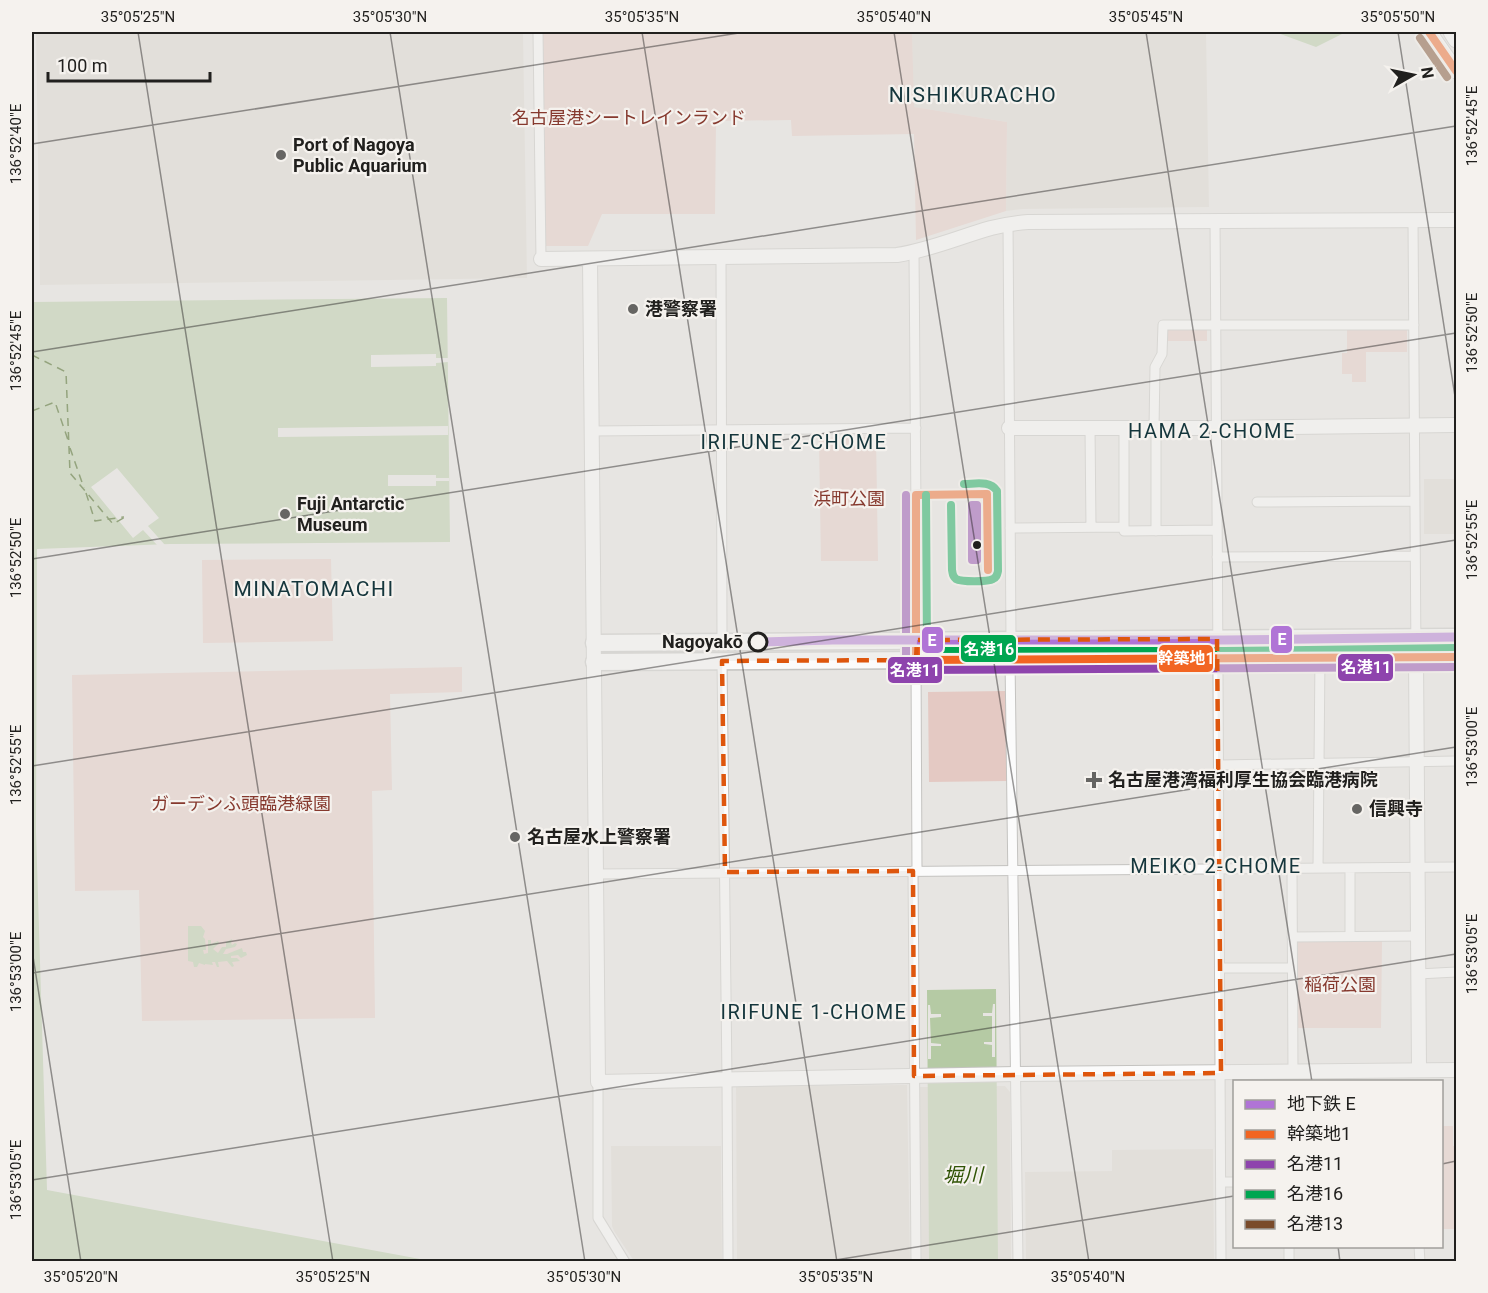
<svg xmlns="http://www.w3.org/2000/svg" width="1488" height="1293" viewBox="0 0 1488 1293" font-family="Roboto,'Noto Sans JP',sans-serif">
<rect width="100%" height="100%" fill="#e7e5e2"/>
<path fill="#dcd8d1" d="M 36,32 L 523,32 L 527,278 L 40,285 Z
M 912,32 L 1206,32 L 1209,207 L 1023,209 L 1006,211 L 1007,122 L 913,107 Z
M 1424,479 L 1456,479 L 1456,589 L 1454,589 L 1454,534 L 1424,534 Z
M 907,1085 L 910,1261 L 737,1261 L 736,1086 Z
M 996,1086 L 1005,1086 L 1010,1092 L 1011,1261 L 998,1261 Z
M 919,1087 L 928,1087 L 929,1261 L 920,1261 Z
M 611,1146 L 721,1146 L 722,1261 L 634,1261 L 614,1231 L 612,1226 Z
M 1213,1149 L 1214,1261 L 1026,1261 L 1025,1172 L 1112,1171 L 1112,1150 Z"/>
<path fill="#e4c9c3" d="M 622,32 L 912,32 L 914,107 L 1007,122 L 1006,211 L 916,240 L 914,134 L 792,136 L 791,120 L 716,121 L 715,214 L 602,214 L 588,246 L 544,246 L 541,34 Z
M 1207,328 L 1207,341 L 1165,341 L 1167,329 Z
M 1347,328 L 1407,328 L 1407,352 L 1366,352 L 1366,382 L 1352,382 L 1352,374 L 1342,374 L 1342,353 L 1347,353 Z
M 876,437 L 878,561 L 821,561 L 819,438 Z
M 331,559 L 333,641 L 203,643 L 202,560 Z
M 462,667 L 462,692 L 390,694 L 392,790 L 372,791 L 375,1018 L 142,1021 L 139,890 L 75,891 L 72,675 Z
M 1006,691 L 1007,781 L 929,782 L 928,692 Z
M 1298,941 L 1382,941 L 1381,1028 L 1297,1028 Z
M 1442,1126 L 1453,1126 L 1453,1146 L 1456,1146 L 1456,1229 L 1442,1229 Z"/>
<path fill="#b5caa4" d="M 1275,32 L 1346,32 L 1316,47 Z
M 32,240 L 33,302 L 447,298 L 450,542 L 170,544 L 37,549 L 36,831 L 47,1190 L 431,1261 L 32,1261 Z
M 188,926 L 201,926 L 205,931 L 203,937 L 205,939 L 206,950 L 203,950 L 204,954 L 208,953 L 208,940 L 211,940 L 211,944 L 218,941 L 219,943 L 213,949 L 218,953 L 222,947 L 226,947 L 226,942 L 232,939 L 231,943 L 232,945 L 235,943 L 237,944 L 235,947 L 226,949 L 223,954 L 227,954 L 242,948 L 243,952 L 246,952 L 247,955 L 241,958 L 238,955 L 231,956 L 231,958 L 237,958 L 240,961 L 232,962 L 234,966 L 232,967 L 227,961 L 218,962 L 219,967 L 217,967 L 215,962 L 212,962 L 213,965 L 205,964 L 205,965 L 199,963 L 197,967 L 194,967 L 193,962 L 188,961 Z
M 996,989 L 998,1261 L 929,1261 L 927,990 Z"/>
<path fill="#e7e5e2" d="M 436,354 L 436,358 L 448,358 L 448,362 L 436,363 L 436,366 L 371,367 L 371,355 Z
M 448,426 L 448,435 L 278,437 L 278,428 Z
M 117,468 L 159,518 L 148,526 L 165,545 L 158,546 L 143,530 L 133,538 L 91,487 Z
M 388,475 L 436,475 L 436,478 L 449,478 L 449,481 L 436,481 L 436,486 L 388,486 Z
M 993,1004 L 995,1004 L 995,1057 L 992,1057 L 992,1045 L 984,1044 L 984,1042 L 992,1042 L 992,1016 L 983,1016 L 983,1013 L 992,1013 Z
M 928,1005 L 930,1005 L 931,1014 L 941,1014 L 941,1017 L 930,1018 L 931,1043 L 941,1044 L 941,1046 L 931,1046 L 931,1059 L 928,1059 Z"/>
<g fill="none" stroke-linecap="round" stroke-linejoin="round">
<path stroke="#305405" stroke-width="1.5" stroke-dasharray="8 6" stroke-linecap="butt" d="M 32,355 L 66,372 L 70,473 L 113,524 L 127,516
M 32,411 L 55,402 L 68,440
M 70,448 L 84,488
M 86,493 L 95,521 L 124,517"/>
<defs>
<path id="street" d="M 538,32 L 541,259
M 1413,220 L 1416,657
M 1215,221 C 1217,568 1221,915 1221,1262
M 1008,224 L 1011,640
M 914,253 L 917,640 L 916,660 L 917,871
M 721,257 L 722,641
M 1090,428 L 1091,527
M 1154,428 L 1155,367 L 1162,354 L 1163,325 L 1414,325
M 592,431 L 916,428
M 1257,502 L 1415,501
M 1124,527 L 1124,428
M 1010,528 L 1124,527 L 1124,531 L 1217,530
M 1156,531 L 1156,428
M 1217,557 L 1415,556
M 1010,659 L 1018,1262
M 722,661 L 727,1079 L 728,1262
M 1220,765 L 1456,761
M 1318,868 L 1320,657
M 1350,868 L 1350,936
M 1292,869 L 1293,1072
M 913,871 L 916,1262
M 596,874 L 1456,867
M 1292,937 L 1418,936
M 1221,968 L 1292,968
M 1418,974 L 1456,972
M 598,1082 L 598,1218 L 625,1262
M 1221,1182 L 1234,1182
M 1289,1246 L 1289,1262
M 1419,1246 L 1420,1262"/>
<path id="secondary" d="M 541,259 L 897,255 C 930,250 959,237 991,228 C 1003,225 1015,223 1028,222 L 1456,220
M 590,259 L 598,1082 L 1016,1074 L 1456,1070
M 1009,428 L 1216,428 L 1456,425
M 1416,657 L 1419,1070"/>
<path id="primary" d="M 1429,32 L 1456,71
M 1451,32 L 1456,40"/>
<path id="highway" d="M 594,643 L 1456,637
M 594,662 L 1456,657"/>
</defs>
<use href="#street" stroke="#c4c3c0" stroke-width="11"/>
<use href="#secondary" stroke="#c4c3c0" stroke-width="16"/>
<use href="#primary" stroke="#c4c3c0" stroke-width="17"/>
<use href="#highway" stroke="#c4c3c0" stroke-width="19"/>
<use href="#street" stroke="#fbfbfb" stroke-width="9"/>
<use href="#secondary" stroke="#fbfbfb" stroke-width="14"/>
<use href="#primary" stroke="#fbfbfb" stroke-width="15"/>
<use href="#highway" stroke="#fbfbfb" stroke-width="16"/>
<defs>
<path id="bus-1" d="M 1429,32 L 1456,71
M 916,495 L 987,494 L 988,570
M 916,495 L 916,660
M 916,660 L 1456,657"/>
<path id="bus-2" d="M 906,495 L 906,660 L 907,666 L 913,670 L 1456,667
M 972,505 L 977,505 L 977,560 L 972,560 Z"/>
<path id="bus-3" d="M 926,495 L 927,649 L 1456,647
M 951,505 L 952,570 C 953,574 952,576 956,579 C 961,582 988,582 993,579 C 997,577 997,575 998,571 L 997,491 C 990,480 975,484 964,484"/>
<path id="bus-4" d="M 1420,38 L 1447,77"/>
</defs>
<use href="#bus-1" stroke="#f5f2ee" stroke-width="12"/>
<use href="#bus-2" stroke="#f5f2ee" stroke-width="12"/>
<use href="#bus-3" stroke="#f5f2ee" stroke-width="12"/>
<use href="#bus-4" stroke="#f5f2ee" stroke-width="12"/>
<use href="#bus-1" stroke="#f26522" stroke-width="8"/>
<use href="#bus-2" stroke="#8e44ad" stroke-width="8"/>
<use href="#bus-3" stroke="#00a651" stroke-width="8"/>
<use href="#bus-4" stroke="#7a4b2a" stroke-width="8"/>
<defs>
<path id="metro-1" d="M 758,642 L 832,640 L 1224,640 L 1456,637"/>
</defs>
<use href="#metro-1" stroke="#f5f2ee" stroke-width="14"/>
<use href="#metro-1" stroke="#b074d6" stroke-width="9"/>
</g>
<path d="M0 0H1488V1293H0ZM 1217,639 L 1221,1073 L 914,1076 L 913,871 L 725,872 L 722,661 L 916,660 L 917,640 Z" fill="#e7e5e2" fill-opacity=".55" fill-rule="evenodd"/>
<path fill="none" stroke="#de560d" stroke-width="4.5" stroke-dasharray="12 8" stroke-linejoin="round" d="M 1217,639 L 1221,1073 L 914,1076 L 913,871 L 725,872 L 722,661 L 916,660 L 917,640 Z"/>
<path fill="none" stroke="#21201e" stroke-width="1.5" stroke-opacity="0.45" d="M 138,32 L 333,1262M 390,32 L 585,1262M 642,32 L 837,1262M 894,32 L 1089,1262M 1146,32 L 1312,1082M 1398,32 L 1456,403M 32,144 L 745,32M 32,352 L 1456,126M 32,559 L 1456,333M 32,766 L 1456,540M 32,950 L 81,1262M 32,973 L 1456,747M 1442,1164 L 1456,1161M 32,1180 L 1456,954M 1338,1246 L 1340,1262M 823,1262 L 1234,1196"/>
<g fill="#666563" stroke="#f5f2ee" stroke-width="2">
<circle cx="281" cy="155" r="6"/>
<circle cx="633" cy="309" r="6"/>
<circle cx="285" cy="514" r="6"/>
<path d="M1091 771h6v6h6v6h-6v6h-6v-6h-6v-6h6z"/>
<circle cx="1357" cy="809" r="6"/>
<circle cx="515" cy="837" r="6"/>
</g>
<circle fill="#21201e" stroke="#f5f2ee" stroke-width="2" cx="977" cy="545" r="5"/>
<circle fill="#f5f2ee" stroke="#21201e" stroke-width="3" cx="758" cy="642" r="9"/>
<g text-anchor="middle" stroke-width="4.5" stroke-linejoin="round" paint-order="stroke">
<g font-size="18" fill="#86392e" stroke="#f5f2ee">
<text x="629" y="124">名古屋港シートレインランド</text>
<text x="849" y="505">浜町公園</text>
<text x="241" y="810">ガーデンふ頭臨港緑園</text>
<text x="1340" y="991">稲荷公園</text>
</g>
<g font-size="18" font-weight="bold" fill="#21201e" stroke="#f5f2ee" text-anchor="start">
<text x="293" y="151">Port of Nagoya<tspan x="293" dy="21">Public Aquarium</tspan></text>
<text x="645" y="315">港警察署</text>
<text x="297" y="510">Fuji Antarctic<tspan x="297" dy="21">Museum</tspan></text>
<text x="1108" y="786">名古屋港湾福利厚生協会臨港病院</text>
<text x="1369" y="815">信興寺</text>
<text x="527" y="843">名古屋水上警察署</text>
</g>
<g font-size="18" font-weight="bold" fill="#21201e" stroke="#f5f2ee" text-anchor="end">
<text x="743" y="648">Nagoyakō</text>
</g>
<g font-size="20" letter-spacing="1.5" fill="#15363c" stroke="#f5f2ee">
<text x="1212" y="438">HAMA 2-CHOME</text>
<text x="794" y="449">IRIFUNE 2-CHOME</text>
<text x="1216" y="873">MEIKO 2-CHOME</text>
<text x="814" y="1019">IRIFUNE 1-CHOME</text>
</g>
<g font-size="20" font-style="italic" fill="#305405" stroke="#f5f2ee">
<text x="963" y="1182">堀川</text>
</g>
<g font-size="21" letter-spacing="1.5" fill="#15363c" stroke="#f5f2ee">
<text x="973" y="102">NISHIKURACHO</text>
<text x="314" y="596">MINATOMACHI</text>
</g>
</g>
<g stroke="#f5f2ee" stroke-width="2">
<rect x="1270" y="625" width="23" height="29" rx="6" fill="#b074d6"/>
<rect x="921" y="626" width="23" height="28" rx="6" fill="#b074d6"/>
<rect x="960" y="634" width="57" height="29" rx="6" fill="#00a651"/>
<rect x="1158" y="644" width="56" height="29" rx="6" fill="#f26522"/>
<rect x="1337" y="653" width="57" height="29" rx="6" fill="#8e44ad"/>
<rect x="887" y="656" width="56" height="28" rx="6" fill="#8e44ad"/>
</g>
<g font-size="16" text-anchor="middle" font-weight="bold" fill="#fff">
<text x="1282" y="645">E</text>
<text x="932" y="646">E</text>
<text x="989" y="655">名港16</text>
<text x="1186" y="664">幹築地1</text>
<text x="1366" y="673">名港11</text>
<text x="915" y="676">名港11</text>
</g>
<rect width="1488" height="1293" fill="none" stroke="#f5f2ee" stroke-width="66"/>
<rect x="1233" y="1080" width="210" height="168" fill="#f5f2ee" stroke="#a09e9b" stroke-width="1.5"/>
<rect x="1245" y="1100" width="30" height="9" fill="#b074d6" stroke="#a09e9b" stroke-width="1.5"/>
<text x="1287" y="1110" font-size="18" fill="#21201e">地下鉄 E</text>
<rect x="1245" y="1130" width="30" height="9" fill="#f26522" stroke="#a09e9b" stroke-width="1.5"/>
<text x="1287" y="1140" font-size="18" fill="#21201e">幹築地1</text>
<rect x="1245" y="1160" width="30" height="9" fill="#8e44ad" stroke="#a09e9b" stroke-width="1.5"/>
<text x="1287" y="1170" font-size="18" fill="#21201e">名港11</text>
<rect x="1245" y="1190" width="30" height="9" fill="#00a651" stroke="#a09e9b" stroke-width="1.5"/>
<text x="1287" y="1200" font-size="18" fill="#21201e">名港16</text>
<rect x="1245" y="1220" width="30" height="9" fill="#7a4b2a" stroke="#a09e9b" stroke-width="1.5"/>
<text x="1287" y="1230" font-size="18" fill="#21201e">名港13</text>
<g transform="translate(1413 75) rotate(81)" stroke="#f5f2ee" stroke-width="4.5" paint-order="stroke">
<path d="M0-4.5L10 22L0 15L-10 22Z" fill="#21201e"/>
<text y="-9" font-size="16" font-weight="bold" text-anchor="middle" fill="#21201e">N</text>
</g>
<path d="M48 72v9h162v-9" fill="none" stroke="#21201e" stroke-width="3"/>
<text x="57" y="72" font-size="18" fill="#21201e" stroke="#f5f2ee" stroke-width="4.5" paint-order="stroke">100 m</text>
<rect x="33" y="33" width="1422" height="1227" fill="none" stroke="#21201e" stroke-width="2"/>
<g font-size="15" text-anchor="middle" fill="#21201e">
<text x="138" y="22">35°05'25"N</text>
<text x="390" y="22">35°05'30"N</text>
<text x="642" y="22">35°05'35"N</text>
<text x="894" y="22">35°05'40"N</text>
<text x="1146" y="22">35°05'45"N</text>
<text x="1398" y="22">35°05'50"N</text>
<text transform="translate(1472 126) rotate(-90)" y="5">136°52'45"E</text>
<text transform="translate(16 144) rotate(-90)" y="5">136°52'40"E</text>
<text transform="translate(1472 333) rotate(-90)" y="5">136°52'50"E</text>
<text transform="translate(16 351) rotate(-90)" y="5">136°52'45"E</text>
<text transform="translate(1472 540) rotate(-90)" y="5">136°52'55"E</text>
<text transform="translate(16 558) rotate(-90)" y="5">136°52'50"E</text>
<text transform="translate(1472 747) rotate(-90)" y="5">136°53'00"E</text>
<text transform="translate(16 765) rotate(-90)" y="5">136°52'55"E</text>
<text transform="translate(1472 954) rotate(-90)" y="5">136°53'05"E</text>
<text transform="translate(16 972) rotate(-90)" y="5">136°53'00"E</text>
<text transform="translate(16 1180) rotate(-90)" y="5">136°53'05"E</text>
<text x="81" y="1282">35°05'20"N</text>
<text x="333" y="1282">35°05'25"N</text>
<text x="584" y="1282">35°05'30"N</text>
<text x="836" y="1282">35°05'35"N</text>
<text x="1088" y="1282">35°05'40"N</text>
</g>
</svg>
